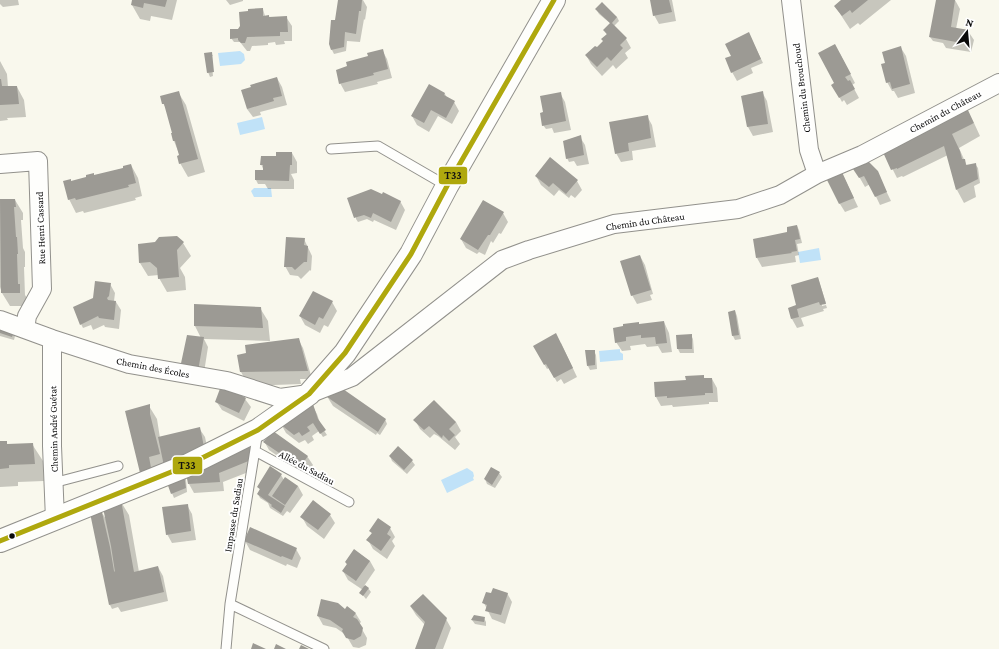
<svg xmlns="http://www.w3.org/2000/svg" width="999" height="649" viewBox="0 0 999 649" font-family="'Crimson Pro',serif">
<rect width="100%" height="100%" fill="#f9f8ed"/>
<path fill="#c0e2f8" d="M 240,51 L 244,54 L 245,60 L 241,64 L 220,66 L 218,53 Z
M 262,117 L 265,129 L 240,135 L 237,123 Z
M 254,188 L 271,188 L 272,197 L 254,197 L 251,191 Z
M 819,248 L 821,260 L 800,263 L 798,252 Z
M 620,349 L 620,352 L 623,354 L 623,360 L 600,362 L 599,351 Z
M 467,468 L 473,472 L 474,476 L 473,478 L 474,480 L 447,493 L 441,480 Z"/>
<path fill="#0003" d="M 0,0 L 18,0 L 19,5 L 3,7 L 0,4 Z
M 133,0 L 177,0 L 172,20 L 151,16 L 150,21 L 140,19 L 132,5 Z
M 226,0 L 243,0 L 243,1 L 230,5 Z
M 339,0 L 363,0 L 367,7 L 365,20 L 364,19 L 360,42 L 347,41 L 346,51 L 334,54 L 332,50 Z
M 651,0 L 672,0 L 676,21 L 659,24 L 654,15 Z
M 842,0 L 891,0 L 860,25 L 858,23 L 850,29 L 835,6 Z
M 937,0 L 955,0 L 960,9 L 956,29 L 968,31 L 974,40 L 971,52 L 946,48 L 943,43 L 933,41 L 930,37 Z
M 263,9 L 265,16 L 269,16 L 270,18 L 286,17 L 292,26 L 292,41 L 284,41 L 285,44 L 276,45 L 275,42 L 268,43 L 268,45 L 252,46 L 250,51 L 247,51 L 240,42 L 234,42 L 231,38 L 237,30 Z
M 596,9 L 617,17 L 619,21 L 614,26 L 626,39 L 631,48 L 625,53 L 628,58 L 616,69 L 613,65 L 602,76 L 591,64 L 586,55 L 597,49 L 604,42 L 607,35 L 604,30 L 611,24 L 599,14 Z
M 749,34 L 763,63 L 751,68 L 753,73 L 737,81 L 732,72 L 732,56 Z
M 901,48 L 906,56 L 915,93 L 898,98 L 894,91 L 892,91 L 887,82 L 886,63 Z
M 382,50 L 387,59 L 392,78 L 377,82 L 378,84 L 345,92 L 340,83 L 349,67 Z
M 211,53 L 213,56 L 211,56 L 213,76 L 210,77 L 208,72 Z
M 840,54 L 855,83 L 852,85 L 859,98 L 847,105 L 844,100 L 842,102 L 833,85 L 835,84 Z
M 0,61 L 7,74 L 8,87 L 17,87 L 24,100 L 26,117 L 7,118 L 8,120 L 0,121 Z
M 277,78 L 282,87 L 287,105 L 260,112 L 261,115 L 253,117 L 247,109 Z
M 429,85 L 445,94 L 447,98 L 454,102 L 459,111 L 452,124 L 438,116 L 429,132 L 417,125 L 412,116 Z
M 178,92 L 186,105 L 205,172 L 188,177 L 180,163 L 180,156 L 174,141 L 174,134 L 167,110 L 163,103 Z
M 762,92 L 767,101 L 773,132 L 753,136 L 748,127 L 742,96 Z
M 560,93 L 565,102 L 571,130 L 554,133 L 552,128 L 546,129 L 543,125 L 544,113 Z
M 647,116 L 652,125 L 656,147 L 632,151 L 633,160 L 621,162 L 616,153 Z
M 974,123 L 980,136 L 959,148 L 967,166 L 975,164 L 978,168 L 980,183 L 974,186 L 976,197 L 964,203 L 957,190 L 948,155 L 903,177 L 902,176 L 897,178 L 883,150 Z
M 580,137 L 585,145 L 589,164 L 577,166 L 574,161 L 569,162 L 567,158 Z
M 292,153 L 297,162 L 297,173 L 291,174 L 294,180 L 294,189 L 268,189 L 265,184 L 258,184 L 256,180 L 264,171 L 261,164 L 277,157 Z
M 131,165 L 138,178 L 142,196 L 135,198 L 136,200 L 84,213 L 83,211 L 76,213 L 69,199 L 71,182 L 125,168 Z
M 853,166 L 877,172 L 891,201 L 880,205 L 870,184 L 865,187 Z
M 841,171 L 858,207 L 845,212 L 840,204 Z
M 536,176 L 577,181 L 582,190 L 575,198 L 571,195 L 569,198 L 559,190 L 554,196 L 541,185 Z
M 0,200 L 15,200 L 23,213 L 23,220 L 21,220 L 23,248 L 25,252 L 25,267 L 24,267 L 25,295 L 27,298 L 27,306 L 10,306 L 2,293 L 0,287 Z
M 400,201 L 405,210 L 396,230 L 374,220 L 373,222 L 367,219 L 358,222 L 356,219 L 356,217 Z
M 503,213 L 508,222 L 501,234 L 499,233 L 493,243 L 491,241 L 485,255 L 479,252 L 477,254 L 466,248 L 461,239 Z
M 797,226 L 799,230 L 802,243 L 797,244 L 799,255 L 795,256 L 796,262 L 762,267 L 757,258 Z
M 304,239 L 312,256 L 311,271 L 310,270 L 301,279 L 298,276 L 290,275 L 285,266 Z
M 183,243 L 191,256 L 180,268 L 185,277 L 186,290 L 167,292 L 159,278 L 159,275 L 148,276 L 140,263 L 139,245 Z
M 640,256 L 645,265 L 653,294 L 650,295 L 652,300 L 637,304 L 632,295 Z
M 818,278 L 826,303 L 822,304 L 822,306 L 826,305 L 827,308 L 823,309 L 824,311 L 801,318 L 804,326 L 797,328 L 792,319 L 789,308 L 797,306 Z
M 110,284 L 115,293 L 114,301 L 116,302 L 121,310 L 119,329 L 105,327 L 104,325 L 93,330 L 91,325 L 83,328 L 81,324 L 94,299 Z
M 332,302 L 337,311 L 328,327 L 324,325 L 320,333 L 305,325 L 300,316 Z
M 260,308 L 268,321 L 270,341 L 204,339 L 208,347 L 203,379 L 187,377 L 201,338 L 195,326 Z
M 735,311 L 737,316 L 741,339 L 735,340 L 733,336 L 729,312 Z
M 664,322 L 669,333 L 672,352 L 662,353 L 658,346 L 647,347 L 645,344 L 630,346 L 631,350 L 622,351 L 616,342 L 638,323 L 640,325 Z
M 0,327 L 13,331 L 15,336 L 14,340 L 0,336 Z
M 691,335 L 693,339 L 694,353 L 680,353 L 678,349 Z
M 298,339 L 303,348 L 312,379 L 300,379 L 301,384 L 249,386 L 241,372 L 238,356 Z
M 561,343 L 577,377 L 564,384 L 561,379 L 557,382 L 549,368 L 547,369 L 534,346 Z
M 594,351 L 596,355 L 597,369 L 590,370 L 588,366 Z
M 703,376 L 705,379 L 712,379 L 717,388 L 718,402 L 709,402 L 709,404 L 673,407 L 672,405 L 661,406 L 656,397 L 687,380 Z
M 328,398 L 385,419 L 387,424 L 380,435 L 377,433 L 376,435 L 333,406 Z
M 245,399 L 251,407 L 244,421 L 222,410 L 216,401 Z
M 312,405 L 317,414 L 321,426 L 327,435 L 323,437 L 319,431 L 312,436 L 314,440 L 308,444 L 305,440 L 299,443 L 286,433 L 281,424 Z
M 149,406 L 157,419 L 160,438 L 199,428 L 205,437 L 209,456 L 142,477 Z
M 415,420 L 456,422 L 461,431 L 455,437 L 460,444 L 455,450 L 438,436 L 434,434 L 430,438 L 420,429 Z
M 264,441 L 307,456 L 313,465 L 305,475 L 269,450 Z
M 0,442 L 6,442 L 8,445 L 32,444 L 43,461 L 44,481 L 18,482 L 18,486 L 0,487 Z
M 249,446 L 255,455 L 256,469 L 223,482 L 224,491 L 194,493 L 189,484 Z
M 390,456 L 412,461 L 415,465 L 407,474 L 392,461 Z
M 499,473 L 502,477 L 495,488 L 487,484 L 485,479 Z
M 183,475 L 186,479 L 187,492 L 174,498 L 167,481 Z
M 281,475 L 284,480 L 298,486 L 303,495 L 290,513 L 287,511 L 283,516 L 270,508 L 268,503 L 260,498 L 258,494 L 260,490 L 258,487 Z
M 121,502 L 129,515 L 139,572 L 158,567 L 163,576 L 168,601 L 121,612 L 118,607 L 112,609 L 110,605 L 100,510 L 106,519 Z
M 187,505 L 192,514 L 196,540 L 172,543 L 167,534 Z
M 330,515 L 335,523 L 324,539 L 307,526 L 302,517 Z
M 390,528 L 395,537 L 392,541 L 395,546 L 387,559 L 373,549 L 368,540 L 372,534 L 371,531 Z
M 245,541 L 296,549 L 301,558 L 297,568 L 287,564 L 286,566 L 250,550 Z
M 354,550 L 370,561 L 375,570 L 364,586 L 368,588 L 371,592 L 366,599 L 361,593 L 363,590 L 348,580 L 343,571 L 347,565 L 346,562 Z
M 507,593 L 512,602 L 505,624 L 492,619 L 484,603 L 492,594 Z
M 411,607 L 446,619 L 451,628 L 443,649 L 416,649 L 425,625 L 416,615 Z
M 345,610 L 356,614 L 361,622 L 359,624 L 367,638 L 366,645 L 359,648 L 353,647 L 346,635 L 336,628 L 323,625 L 318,616 Z
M 484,618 L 486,622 L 486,626 L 475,624 L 472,620 Z"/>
<path fill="#9c9a94" d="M 132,0 L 167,0 L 165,7 L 144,3 L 143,8 L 131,5 Z
M 338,0 L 362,0 L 361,11 L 359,11 L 356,34 L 345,32 L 344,47 L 331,50 L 329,44 L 331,20 L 335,20 Z
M 650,0 L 669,0 L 672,12 L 653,16 Z
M 841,0 L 868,0 L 852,13 L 850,10 L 842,16 L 834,6 Z
M 936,0 L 955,0 L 951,27 L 969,30 L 967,44 L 929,37 Z
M 602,2 L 617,17 L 612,23 L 627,38 L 620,45 L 623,48 L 611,61 L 607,57 L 597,67 L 585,55 L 595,46 L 597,47 L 603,41 L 601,39 L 607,34 L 603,30 L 610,23 L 595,9 Z
M 263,8 L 263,16 L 269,15 L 269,17 L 287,16 L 288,32 L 280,32 L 280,36 L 247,37 L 245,43 L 241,43 L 238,40 L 238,38 L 230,39 L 230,29 L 238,29 L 240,26 L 239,12 L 248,11 L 248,9 Z
M 749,32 L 761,59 L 731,73 L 725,58 L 731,56 L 725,44 Z
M 835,44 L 851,74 L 845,77 L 848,81 L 850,80 L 855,89 L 839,98 L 831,85 L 834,83 L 818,53 Z
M 901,46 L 910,84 L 892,89 L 890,82 L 886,83 L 881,64 L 885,63 L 882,52 Z
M 383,49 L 388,69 L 373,73 L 374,75 L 339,84 L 336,70 L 347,66 L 346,62 L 368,56 L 367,53 Z
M 212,52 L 214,72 L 207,73 L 204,53 Z
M 277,77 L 282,96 L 273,98 L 274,101 L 247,109 L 241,90 L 251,87 L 250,85 Z
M 0,79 L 1,79 L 2,86 L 17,86 L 19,104 L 0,105 Z
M 429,84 L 445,93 L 444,95 L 455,101 L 446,118 L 431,110 L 424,123 L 411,116 Z
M 179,91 L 198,159 L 179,164 L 177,156 L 179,155 L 175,141 L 173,141 L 171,133 L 172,133 L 164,104 L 162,104 L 160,96 Z
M 763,91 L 768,124 L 747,127 L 741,96 Z
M 561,92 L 566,121 L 542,126 L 540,113 L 543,112 L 540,96 Z
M 967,108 L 974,123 L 952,134 L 960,151 L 962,159 L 965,159 L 966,165 L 976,163 L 978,179 L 956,190 L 944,146 L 897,169 L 897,168 L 891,170 L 882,150 Z
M 648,115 L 651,138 L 628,143 L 629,151 L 615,154 L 609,122 Z
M 581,135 L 584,155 L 566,159 L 563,141 Z
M 276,152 L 292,152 L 292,165 L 290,165 L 289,181 L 255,180 L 255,170 L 263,170 L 263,165 L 260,165 L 261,156 L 276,156 Z
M 550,157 L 578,180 L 566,194 L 553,183 L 549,187 L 535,176 Z
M 866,159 L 878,171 L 887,192 L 875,197 L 864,176 L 859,178 L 851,166 Z
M 131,164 L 136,183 L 128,185 L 129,187 L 76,200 L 75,198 L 68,200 L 63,181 L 71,179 L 71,181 L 86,177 L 86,175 L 94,173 L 94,175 L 123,168 L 123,166 Z
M 841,170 L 854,198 L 839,204 L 826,178 Z
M 371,189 L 382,194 L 383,192 L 401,201 L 391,222 L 373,213 L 371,218 L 364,215 L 354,218 L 347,198 Z
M 0,199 L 15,199 L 16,207 L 14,207 L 16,237 L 17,237 L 18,254 L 17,254 L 18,284 L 20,284 L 20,293 L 1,293 Z
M 483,200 L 504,212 L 490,235 L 488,235 L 478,250 L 460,239 Z
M 797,225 L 800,239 L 795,240 L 797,251 L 791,252 L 792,253 L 756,258 L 753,239 L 787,232 L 787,227 Z
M 177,236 L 184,242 L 177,250 L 179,277 L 158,279 L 157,268 L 150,262 L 139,263 L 138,244 L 155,242 L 159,237 Z
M 286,237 L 305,238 L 304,245 L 308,246 L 307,262 L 304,262 L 295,270 L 292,267 L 284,267 Z
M 640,255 L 651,290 L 631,296 L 620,261 Z
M 818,277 L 826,304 L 820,305 L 819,302 L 797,309 L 799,317 L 791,319 L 788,308 L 796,305 L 791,285 Z
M 95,281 L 111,283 L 109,296 L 107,298 L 108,300 L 116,301 L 114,320 L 99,318 L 98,316 L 80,325 L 73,307 L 93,298 Z
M 313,291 L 333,301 L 323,319 L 319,317 L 315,325 L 299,316 Z
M 194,304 L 261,307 L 263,328 L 194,326 Z
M 735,310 L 739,335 L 732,336 L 728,312 Z
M 664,321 L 667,343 L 656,344 L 655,337 L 641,338 L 641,335 L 626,337 L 626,341 L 615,343 L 613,328 L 623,326 L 623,324 L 639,322 L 639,324 Z
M 0,326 L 14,331 L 12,337 L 0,333 Z
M 556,333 L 573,368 L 554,378 L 546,364 L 544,365 L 533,346 Z
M 692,334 L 692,349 L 677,349 L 676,335 Z
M 187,335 L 204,337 L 198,371 L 180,368 Z
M 299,338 L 308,371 L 240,372 L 237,355 L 246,353 L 245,345 Z
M 585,350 L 595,350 L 595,365 L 587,366 Z
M 704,375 L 704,378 L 712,378 L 713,393 L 705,393 L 705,395 L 667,398 L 667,396 L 655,397 L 654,382 L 686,380 L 685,376 Z
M 221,386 L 230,389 L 246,398 L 239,413 L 215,402 Z
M 343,389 L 386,419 L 378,432 L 327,397 Z
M 434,400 L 456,422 L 449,429 L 455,435 L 449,441 L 443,435 L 442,438 L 429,426 L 424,430 L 413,420 Z
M 150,404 L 150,414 L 160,454 L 149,457 L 152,473 L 141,477 L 125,411 Z
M 313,404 L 318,419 L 326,430 L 320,434 L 313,423 L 307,427 L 310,431 L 302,436 L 299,432 L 294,435 L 280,424 Z
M 200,427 L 204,447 L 164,466 L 158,437 Z
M 273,431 L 308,456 L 300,467 L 263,442 Z
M 0,441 L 7,441 L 7,444 L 33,443 L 35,464 L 9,465 L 9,468 L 0,469 Z
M 250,445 L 251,460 L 219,473 L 220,482 L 188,484 L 186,473 Z
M 398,446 L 413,460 L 404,470 L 389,456 Z
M 270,466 L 282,474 L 268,495 L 285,506 L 281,513 L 271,506 L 272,505 L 257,494 L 260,489 L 257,487 Z
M 491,467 L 500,472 L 492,485 L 484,479 Z
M 184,474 L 186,488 L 171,494 L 166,480 Z
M 285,477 L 298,486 L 285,505 L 272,496 Z
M 121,500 L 134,572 L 158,566 L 164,592 L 109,605 L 90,513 L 101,508 L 110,547 L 114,571 L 115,572 L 111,546 L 103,508 Z
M 313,500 L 331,514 L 318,530 L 300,517 Z
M 188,504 L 191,531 L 166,535 L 162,507 Z
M 378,518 L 391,527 L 387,534 L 391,537 L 381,551 L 366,540 L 372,533 L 369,531 Z
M 250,527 L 297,548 L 292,560 L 282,556 L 281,557 L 244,541 Z
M 354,549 L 370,561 L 356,581 L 342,571 L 347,564 L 345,562 Z
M 365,585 L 369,588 L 363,596 L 359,593 Z
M 493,588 L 508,593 L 501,615 L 485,611 L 487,605 L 482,603 L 486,592 L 491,593 Z
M 423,594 L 447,618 L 435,649 L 415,649 L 425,622 L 410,606 Z
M 321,599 L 338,603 L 345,609 L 347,606 L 356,613 L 353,617 L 357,619 L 363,628 L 361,636 L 354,640 L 346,638 L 342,631 L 343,629 L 330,620 L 317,616 Z
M 474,615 L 485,617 L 484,622 L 471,620 Z
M 253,643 L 266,649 L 251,649 Z
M 276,644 L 286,649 L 274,649 Z
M 301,645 L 309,649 L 299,649 Z"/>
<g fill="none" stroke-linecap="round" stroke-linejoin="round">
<defs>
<path id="service" d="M 331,149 L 378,146 L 447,186
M 255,451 L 349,502
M 53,483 L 118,466
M 230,604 L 324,649
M 226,649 L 230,604 L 258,431"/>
<path id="minor" d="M 791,0 L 809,150 L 817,174
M 0,164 L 38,161 L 42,289 L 27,316 L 25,329
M 0,320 L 52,339 L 129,364 L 227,381 L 280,398 L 309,394 L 352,377 L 502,260 L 529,250 L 614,224 L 738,209 L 780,195 L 817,174 L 862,155 L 999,83
M 52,339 L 52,446 L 55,519"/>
<path id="tertiary" d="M 0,541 L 186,466 L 258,430 L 309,394 L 345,353 L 411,254 L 447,186 L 554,0"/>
</defs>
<use href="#service" stroke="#92918c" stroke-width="11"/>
<use href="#minor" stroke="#92918c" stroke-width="20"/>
<use href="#tertiary" stroke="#92918c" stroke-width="24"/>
<use href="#service" stroke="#fefefc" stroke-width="9"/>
<use href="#minor" stroke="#fefefc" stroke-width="18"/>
<use href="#tertiary" stroke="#fefefc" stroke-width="22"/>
<defs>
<path id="bus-1" d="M 0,541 L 186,466 L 258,430 L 309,394 L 345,353 L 411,254 L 447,186 L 554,0"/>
</defs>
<use href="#bus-1" stroke="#fff" stroke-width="8"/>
<use href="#bus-1" stroke="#afa80e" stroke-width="5"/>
</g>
<circle fill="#0a0a0a" stroke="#fff" stroke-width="1.5" cx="12" cy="536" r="3.5"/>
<g text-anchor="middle" stroke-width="4" stroke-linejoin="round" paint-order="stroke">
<g font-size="10" fill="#0a0a0a" stroke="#fff">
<text transform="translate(801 88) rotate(-97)" y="4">Chemin du Brouchoud</text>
<text transform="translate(945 111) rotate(-28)" y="4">Chemin du Château</text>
<text transform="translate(645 221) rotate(-8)" y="4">Chemin du Château</text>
<text transform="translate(40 228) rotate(-92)" y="4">Rue Henri Cassard</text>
<text transform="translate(153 367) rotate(11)" y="4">Chemin des Écoles</text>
<text transform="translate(53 429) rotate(-91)" y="4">Chemin André Guétat</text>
<text transform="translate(307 467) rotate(28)" y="4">Allée du Sadiau</text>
<text transform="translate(233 515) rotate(-81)" y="4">Impasse du Sadiau</text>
</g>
</g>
<g stroke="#fff" stroke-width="1.5">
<rect x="438" y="166" width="30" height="19" rx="4" fill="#afa80e"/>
<rect x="172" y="456" width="31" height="19" rx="4" fill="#afa80e"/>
</g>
<g font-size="11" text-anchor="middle" font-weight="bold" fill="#111">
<text x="453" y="179">T33</text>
<text x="187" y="469">T33</text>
</g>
<g transform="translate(967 32) rotate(16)" stroke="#ffffff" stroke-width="3" paint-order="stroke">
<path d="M0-3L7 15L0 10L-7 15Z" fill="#0a0a0a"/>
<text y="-6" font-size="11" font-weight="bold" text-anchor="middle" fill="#0a0a0a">N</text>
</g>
</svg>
